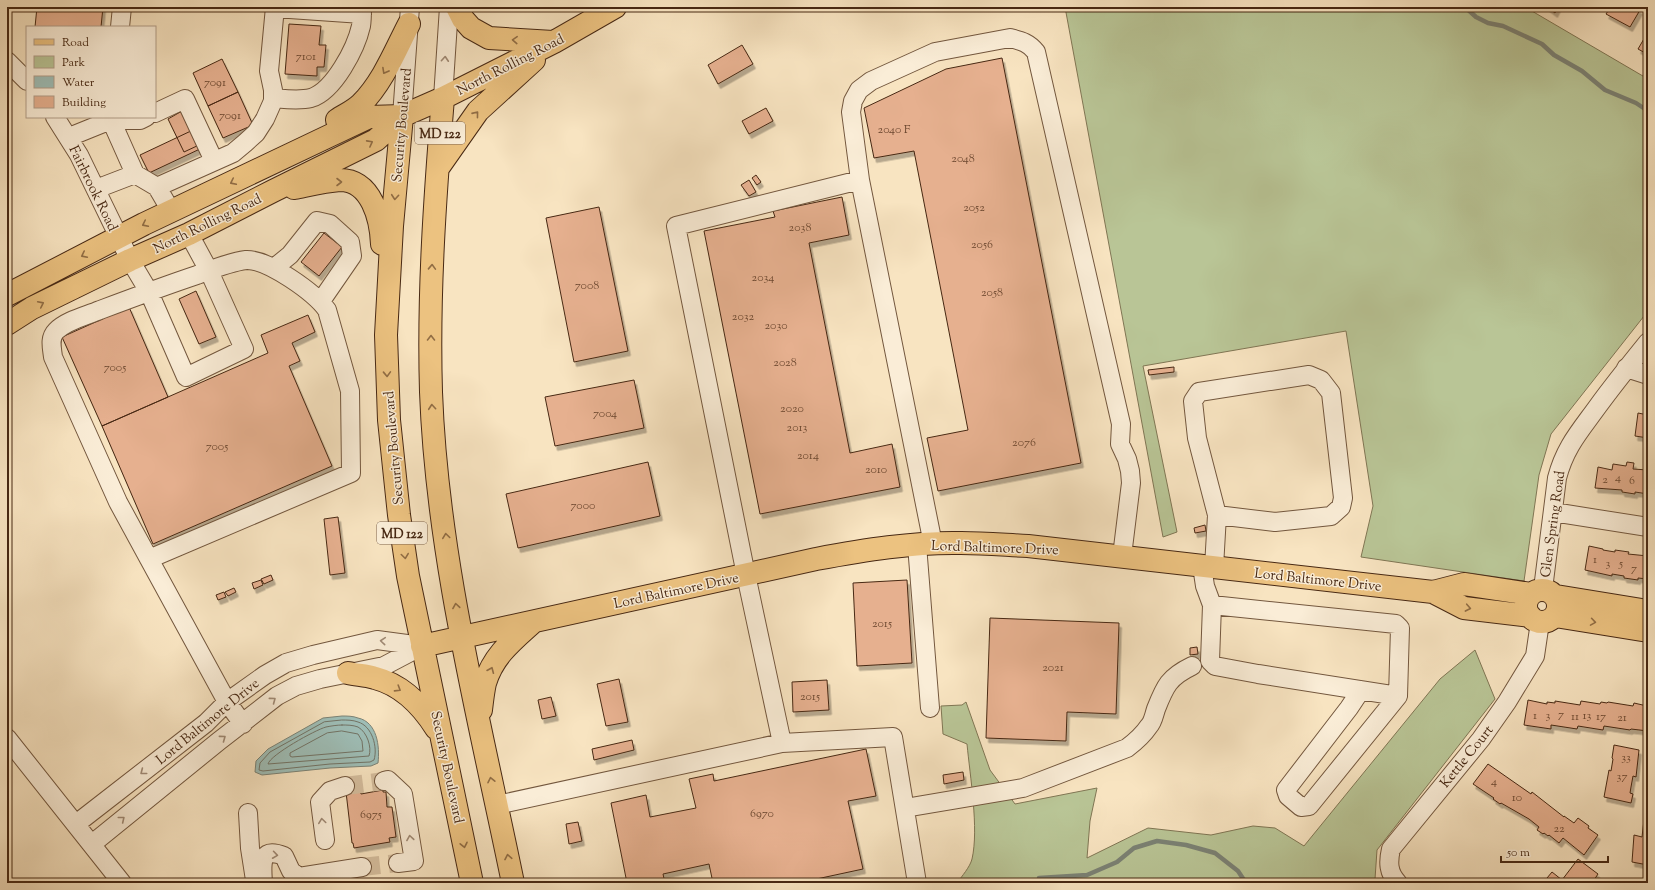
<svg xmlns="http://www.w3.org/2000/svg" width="1655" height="890" viewBox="0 0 1655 890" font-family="'Sorts Mill Goudy',serif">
<defs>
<filter id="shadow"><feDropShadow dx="2.5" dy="4.5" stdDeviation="0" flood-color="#0004"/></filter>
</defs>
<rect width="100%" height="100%" fill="#f8e4c1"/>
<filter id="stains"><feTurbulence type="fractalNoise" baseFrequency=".005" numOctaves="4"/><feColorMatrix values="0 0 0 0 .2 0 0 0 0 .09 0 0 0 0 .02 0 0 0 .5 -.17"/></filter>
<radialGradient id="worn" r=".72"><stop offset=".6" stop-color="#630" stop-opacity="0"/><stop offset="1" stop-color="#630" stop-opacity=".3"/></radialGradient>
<path fill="#b9c596" stroke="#807654" d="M 1065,7 L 1525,7 L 1648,79 L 1648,311 L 1551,434 L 1539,475 L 1524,581 L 1361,557 L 1373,506 L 1346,331 L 1143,366 L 1177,532 L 1163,537 Z
M 1475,650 L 1495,699 L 1377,850 L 1375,879 L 1378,883 L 957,883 C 962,876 970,867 972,859 C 979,829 970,776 967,744 L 943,734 L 941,706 L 962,705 L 966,702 L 990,770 L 1015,804 L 1097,788 L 1090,821 L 1087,858 L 1148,828 L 1211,835 L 1253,826 L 1275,828 L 1304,846 L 1440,679 Z"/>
<path fill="#9ebeb7" stroke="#7b8275" d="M 342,716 C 347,716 353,716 358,718 C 377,722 380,746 378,763 L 371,766 L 330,768 L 262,775 L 255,772 L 256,761 L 268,749 L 323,718 Z"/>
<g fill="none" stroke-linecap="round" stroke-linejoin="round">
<path stroke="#727365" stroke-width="1" d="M 342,720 C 347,720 353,720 358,722 C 372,726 378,747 374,760 L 370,762 L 330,764 L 263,771 L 259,770 L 260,763 L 270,752 L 324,722 Z
M 342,725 C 347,725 353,725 358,727 C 367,732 372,747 369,756 L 268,764 C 270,755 315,730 326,727 C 331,726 337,725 342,725 Z
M 342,731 L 358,734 L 362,741 L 363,751 L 292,757 L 290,756 L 290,753 L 327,733 Z"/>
<path stroke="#7b8275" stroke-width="4.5" d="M 1465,7 L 1476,17 L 1488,23 L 1503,26 L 1542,44 L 1554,55 L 1582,71 L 1605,90 L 1636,103 L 1648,111
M 1039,878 L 1087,875 L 1117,862 L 1134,848 L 1157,841 L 1186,845 L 1215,853 L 1238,871 L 1246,883"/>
</g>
<path fill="#e6b08f" stroke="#472813" filter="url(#shadow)" d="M 37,7 L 103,7 L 101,27 L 35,27 Z
M 1547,7 L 1558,7 L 1555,13 Z
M 1608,7 L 1635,7 L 1640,10 L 1630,27 L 1606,14 L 1608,11 L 1606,10 Z
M 289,24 L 321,26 L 319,45 L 326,45 L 324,67 L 317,67 L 317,76 L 285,74 Z
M 1648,32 L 1648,53 L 1647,54 L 1638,49 Z
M 742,45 L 753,64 L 718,84 L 708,65 Z
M 1002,58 L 1081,463 L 938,491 L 927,438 L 968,430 L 914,151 L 874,158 L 864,108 L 946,69 Z
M 222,59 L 238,92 L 208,106 L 193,73 Z
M 238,92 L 253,125 L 223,138 L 208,106 Z
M 766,108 L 773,121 L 749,134 L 742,121 Z
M 182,111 L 199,145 L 184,152 L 168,119 Z
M 193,130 L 202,148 L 149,173 L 140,155 Z
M 756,175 L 761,182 L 757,185 L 752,178 Z
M 749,180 L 756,192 L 749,196 L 741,185 Z
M 842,197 L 849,235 L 809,243 L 850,453 L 892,444 L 900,487 L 760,514 L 704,231 L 775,217 L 773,211 Z
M 599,207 L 628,351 L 574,362 L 546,218 Z
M 324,233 L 342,247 L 319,276 L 301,262 Z
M 196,291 L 216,337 L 199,344 L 179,299 Z
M 129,307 L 168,397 L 102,426 L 62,337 Z
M 308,315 L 315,332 L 292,343 L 300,361 L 289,366 L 332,466 L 153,544 L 102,426 L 268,353 L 261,335 Z
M 1174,367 L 1174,372 L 1149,375 L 1148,370 Z
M 634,380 L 644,428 L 555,446 L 545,397 Z
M 1638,413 L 1648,415 L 1648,438 L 1635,436 Z
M 648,462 L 660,516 L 518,548 L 506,494 Z
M 1627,462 L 1634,463 L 1633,469 L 1648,470 L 1648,494 L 1635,492 L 1635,494 L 1622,492 L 1622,490 L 1595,488 L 1598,467 L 1612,470 L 1613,464 L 1626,466 Z
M 338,517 L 345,573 L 330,575 L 324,519 Z
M 1205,525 L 1206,531 L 1195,533 L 1194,528 Z
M 1589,546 L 1603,549 L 1603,550 L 1615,552 L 1615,550 L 1629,552 L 1628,554 L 1648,556 L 1648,579 L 1638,578 L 1638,580 L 1624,578 L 1624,576 L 1612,574 L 1612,576 L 1585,570 Z
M 271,575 L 273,580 L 264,584 L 261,579 Z
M 261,580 L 263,585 L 254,589 L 252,583 Z
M 907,580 L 912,663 L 857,666 L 853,583 Z
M 234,588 L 236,592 L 228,596 L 225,592 Z
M 224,592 L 226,597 L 218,600 L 216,595 Z
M 990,618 L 1119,623 L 1116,714 L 1067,712 L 1066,741 L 986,738 Z
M 1197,647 L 1198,654 L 1190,655 L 1190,648 Z
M 619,679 L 628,722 L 606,726 L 597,684 Z
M 827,680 L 829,710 L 793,712 L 792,682 Z
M 551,697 L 556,716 L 542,719 L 538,700 Z
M 1528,700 L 1547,704 L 1547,702 L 1555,703 L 1555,701 L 1580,705 L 1581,701 L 1600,704 L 1601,702 L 1607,703 L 1608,702 L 1633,706 L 1634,703 L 1647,706 L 1648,704 L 1648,731 L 1631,729 L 1630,730 L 1604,726 L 1603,730 L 1578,726 L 1577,729 L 1551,725 L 1551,729 L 1524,725 Z
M 632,740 L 634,750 L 594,760 L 592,749 Z
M 1614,745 L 1639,750 L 1636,777 L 1633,776 L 1631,787 L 1630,793 L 1633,794 L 1631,803 L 1604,797 L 1609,770 L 1611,771 L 1613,759 L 1612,758 Z
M 866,749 L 876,796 L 848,801 L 863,869 L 798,883 L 713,883 L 709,864 L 663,874 L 665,883 L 627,883 L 611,803 L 646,795 L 650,817 L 696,808 L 689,779 L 713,774 L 714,781 Z
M 1488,764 L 1531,794 L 1532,792 L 1564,817 L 1564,816 L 1574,823 L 1578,818 L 1589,826 L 1588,828 L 1598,835 L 1584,855 L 1563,838 L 1559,843 L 1549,835 L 1548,836 L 1544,833 L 1543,834 L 1537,830 L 1539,827 L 1529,819 L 1501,803 L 1500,804 L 1493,799 L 1494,798 L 1473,784 Z
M 963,772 L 964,780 L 944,784 L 943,775 Z
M 360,790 L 361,794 L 383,790 L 383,792 L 386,792 L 387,807 L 392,807 L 396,837 L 389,838 L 390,842 L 354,848 L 353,843 L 352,843 L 346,792 Z
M 1645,811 L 1648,812 L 1648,865 L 1632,862 L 1634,835 L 1642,837 Z
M 578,822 L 582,841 L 569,844 L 566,824 Z
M 1578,859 L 1598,874 L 1592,883 L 1547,883 L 1549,879 L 1547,878 L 1552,872 L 1562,880 Z"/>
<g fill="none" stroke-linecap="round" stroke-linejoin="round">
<path stroke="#d5be9e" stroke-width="18" stroke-dasharray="18 9" stroke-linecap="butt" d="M 345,786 L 384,781
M 362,867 L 398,863"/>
<defs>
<path id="minor" d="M 275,8 L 362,14
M 120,27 L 122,7
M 7,61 L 27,81
M 273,98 C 285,99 299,101 311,98 C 334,91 356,48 361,26 C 362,20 362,13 362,7
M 443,98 L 449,7
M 155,113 L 185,99 L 214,161
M 402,116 L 410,7
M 55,117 L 79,155 L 130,260 L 149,292 L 186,377 L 244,349 L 209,271 L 189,234
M 111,120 L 135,174 L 157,187 L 171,211
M 69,137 L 111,120 L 140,120 L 146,117
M 157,187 L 233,153 L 245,143 L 256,133 L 265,119 L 273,101 L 273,90 L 269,71 L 275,7
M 96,189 L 135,174
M 274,268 L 290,255 L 317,221 L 330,224 L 350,242 L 352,256 L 321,301
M 1626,368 L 1648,375
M 1553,512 L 1648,527
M 933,544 L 860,180 L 851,112 L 853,101 L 859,90 L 871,81 L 935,52 L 1010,38 C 1022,41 1029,43 1036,52 L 1121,424 L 1120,444 L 1127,459 L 1130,471 L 1131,483 L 1122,556
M 917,545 L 930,708
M 149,559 L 118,502 L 53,357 C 52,348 49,338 56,331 C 67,320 86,316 100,310 C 132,298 164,286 197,275 C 213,269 230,262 246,260 C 268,259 315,293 327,310 L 350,391 L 351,473 L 149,559 L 227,702 L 243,724
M 1202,566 L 1205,586 L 1212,605 L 1210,661 L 1215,666 L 1258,674 L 1398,696 L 1400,628 L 1396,624 L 1212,605
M 1214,567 L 1217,515 L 1197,438 L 1193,401 L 1199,392 L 1309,375 L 1321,380 L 1331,393 L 1343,498 L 1341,507 L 1331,516 L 1275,522 L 1217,515
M 1543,589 L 1557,478 C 1565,447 1580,431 1598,406 C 1614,384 1631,363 1648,342
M 1361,690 L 1349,708 L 1286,790 L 1288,796 L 1301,807 L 1309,806 L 1398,696
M 7,738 L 122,883
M 782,743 L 893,737 L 917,883
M 384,781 L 388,780 L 403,794 L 414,861 L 398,863
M 497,805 L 782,743 L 746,575 L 676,226 L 860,180
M 905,808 L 1023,788 L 1127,748 C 1135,742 1143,735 1149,726 C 1153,722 1154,715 1156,709 C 1165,686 1169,677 1192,666
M 248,813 L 250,848 L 255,880
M 76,824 L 206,723 L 227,702 L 265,675 L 286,663 L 313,655 L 377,640 L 422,646
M 325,840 L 320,802 L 330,791 L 345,786
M 92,844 L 219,741 L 277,696 L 296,686 L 320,679 L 384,666 L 422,646
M 263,883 C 262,865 259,846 284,856 L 291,871 L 299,877 L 362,867
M 1398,883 C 1388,873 1388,862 1391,849 L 1481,739 L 1507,702 L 1535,656 L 1540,622"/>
<path id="major" d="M 457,7 L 463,19 L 471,28 L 489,38 L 553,42
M 443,98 C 435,196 428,294 431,392 C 437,557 480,722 513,883
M 402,116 L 392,226 L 386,335 L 389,420 L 399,515 L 408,576 L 472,883
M 337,120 C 344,115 354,111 361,104 C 383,82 395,51 409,24
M 438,168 L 478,111 L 534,60
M 294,188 C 309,185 325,181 340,180 C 372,180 381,220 382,244
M 7,295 L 144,224 L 369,117 L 402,116
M 7,324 L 32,308 L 130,260 L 189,234 L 273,191 L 376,140 L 402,116 L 443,98 L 554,42 L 615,7
M1526 606a16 16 0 1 1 32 0a16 16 0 1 1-32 0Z
M 1433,592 L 1464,608 L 1530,616
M 1556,596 L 1648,611
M 1555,616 L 1648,631
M 422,646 L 816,559 C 864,550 913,542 961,543 C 984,543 1006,545 1028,546 L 1433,592 L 1464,584 L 1531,594
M 348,673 C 357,675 367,675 375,678 C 402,685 422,706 436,728
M 481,710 C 482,701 483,692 485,683 C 493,656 512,641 532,623"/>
</defs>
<use href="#minor" stroke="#73573e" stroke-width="20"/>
<use href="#major" stroke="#472813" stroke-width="24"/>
<use href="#minor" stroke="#faedd7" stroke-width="18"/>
<use href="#major" stroke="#ecc280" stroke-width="22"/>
</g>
<defs><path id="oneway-chevron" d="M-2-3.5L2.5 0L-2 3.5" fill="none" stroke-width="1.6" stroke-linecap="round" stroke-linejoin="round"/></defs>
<g stroke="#916d44">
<use href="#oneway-chevron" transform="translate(515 40) rotate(-177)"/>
<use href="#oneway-chevron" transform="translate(385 71) rotate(119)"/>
<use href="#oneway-chevron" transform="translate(476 114) rotate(-51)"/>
<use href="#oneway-chevron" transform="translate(370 143) rotate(-28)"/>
<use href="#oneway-chevron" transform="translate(233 182) rotate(154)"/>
<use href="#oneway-chevron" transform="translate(339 182)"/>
<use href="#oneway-chevron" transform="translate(395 197) rotate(95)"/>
<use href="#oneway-chevron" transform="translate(145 224) rotate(154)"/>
<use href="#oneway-chevron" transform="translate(84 255) rotate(153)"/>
<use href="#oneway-chevron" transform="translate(432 267) rotate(-88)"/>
<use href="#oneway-chevron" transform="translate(41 304) rotate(-26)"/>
<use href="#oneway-chevron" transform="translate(431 338) rotate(-90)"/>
<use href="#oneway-chevron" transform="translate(387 374) rotate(88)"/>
<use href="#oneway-chevron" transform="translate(432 407) rotate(-95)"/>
<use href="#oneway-chevron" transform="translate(446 536) rotate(-98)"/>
<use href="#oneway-chevron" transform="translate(405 556) rotate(82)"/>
<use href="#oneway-chevron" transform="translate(456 606) rotate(-99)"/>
<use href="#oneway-chevron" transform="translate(1468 608) rotate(11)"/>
<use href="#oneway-chevron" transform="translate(1593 622) rotate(9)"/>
<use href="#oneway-chevron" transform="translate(491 670) rotate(-67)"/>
<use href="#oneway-chevron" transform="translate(398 689) rotate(32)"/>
<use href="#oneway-chevron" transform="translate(491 780) rotate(-102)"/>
<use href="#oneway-chevron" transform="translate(464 845) rotate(78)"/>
<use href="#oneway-chevron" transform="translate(508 857) rotate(-101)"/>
</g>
<g stroke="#a08a75">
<use href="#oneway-chevron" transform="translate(445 59) rotate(-86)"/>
<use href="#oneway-chevron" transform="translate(383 641) rotate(-175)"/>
<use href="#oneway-chevron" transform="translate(273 700) rotate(-37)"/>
<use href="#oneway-chevron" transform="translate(223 738) rotate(-36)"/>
<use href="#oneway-chevron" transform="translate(143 772) rotate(142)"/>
<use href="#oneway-chevron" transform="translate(122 819) rotate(-39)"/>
<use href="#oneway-chevron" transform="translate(322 821) rotate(-98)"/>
<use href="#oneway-chevron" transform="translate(410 838) rotate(-99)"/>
<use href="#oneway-chevron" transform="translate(275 855) rotate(8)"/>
</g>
<g text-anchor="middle" stroke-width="3" stroke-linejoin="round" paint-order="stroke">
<g font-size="12" fill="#6f4a32">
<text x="306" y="60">7101</text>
<text x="215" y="86">7091</text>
<text x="230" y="119">7091</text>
<text x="894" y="133">2040 F</text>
<text x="963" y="162">2048</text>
<text x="974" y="211">2052</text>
<text x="800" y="231">2038</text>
<text x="982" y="248">2056</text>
<text x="763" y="281">2034</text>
<text x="587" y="289">7008</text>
<text x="992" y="296">2058</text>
<text x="743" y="320">2032</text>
<text x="776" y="329">2030</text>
<text x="785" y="366">2028</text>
<text x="115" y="371">7005</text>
<text x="792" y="412">2020</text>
<text x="605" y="417">7004</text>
<text x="797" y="431">2013</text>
<text x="1024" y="446">2076</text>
<text x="217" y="450">7005</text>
<text x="808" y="459">2014</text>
<text x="876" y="473">2010</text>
<text x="1618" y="481">4</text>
<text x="1605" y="483">2</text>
<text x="1632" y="484">6</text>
<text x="583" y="509">7000</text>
<text x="1595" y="563">1</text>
<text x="1608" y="567">3</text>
<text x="1621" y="567">5</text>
<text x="1634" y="572">7</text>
<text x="882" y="627">2015</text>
<text x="1053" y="671">2021</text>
<text x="810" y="700">2015</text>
<text x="1561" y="718">7</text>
<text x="1535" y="719">1</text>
<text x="1548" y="719">3</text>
<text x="1587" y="719">13</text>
<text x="1575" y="720">11</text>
<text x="1601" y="720">17</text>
<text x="1622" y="721">21</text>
<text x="1626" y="761">33</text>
<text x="1622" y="780">37</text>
<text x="1494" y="785">4</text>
<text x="1517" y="801">10</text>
<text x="762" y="817">6970</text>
<text x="371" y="818">6975</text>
<text x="1559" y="832">22</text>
</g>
<g fill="#faedd7" stroke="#7d634e" stroke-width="1">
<rect x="415" y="122" width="50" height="22" rx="3"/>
<rect x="377" y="522" width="50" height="22" rx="3"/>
</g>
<g font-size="13" font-weight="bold" fill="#472813">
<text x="440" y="138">MD 122</text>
<text x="402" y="538">MD 122</text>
</g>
<g font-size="14" fill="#472813" stroke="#faedd7">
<text transform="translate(510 64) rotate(-27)" y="5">North Rolling Road</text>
<text transform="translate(401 125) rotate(-85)" y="5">Security Boulevard</text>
<text transform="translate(94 188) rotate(64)" y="5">Fairbrook Road</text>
<text transform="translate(207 223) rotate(-26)" y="5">North Rolling Road</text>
<text transform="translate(393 448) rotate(-95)" y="5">Security Boulevard</text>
<text transform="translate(1552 524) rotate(-82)" y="5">Glen Spring Road</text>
<text transform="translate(995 547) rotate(2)" y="5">Lord Baltimore Drive</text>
<text transform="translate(1318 579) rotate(6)" y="5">Lord Baltimore Drive</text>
<text transform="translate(676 590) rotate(-12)" y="5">Lord Baltimore Drive</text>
<text transform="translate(207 721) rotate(-39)" y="5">Lord Baltimore Drive</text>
<text transform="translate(1466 756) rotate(-51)" y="5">Kettle Court</text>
<text transform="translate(448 767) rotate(78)" y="5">Security Boulevard</text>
</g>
</g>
<rect width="1655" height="890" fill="none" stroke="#f8e4c1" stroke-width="24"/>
<rect x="8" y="8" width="1639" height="874" fill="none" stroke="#472813" stroke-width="2"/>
<rect x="12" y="12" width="1631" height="866" fill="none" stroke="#472813"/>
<rect x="26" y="26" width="130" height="92" fill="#faedd7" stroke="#b29e89"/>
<rect x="34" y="39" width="20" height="6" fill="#ecc280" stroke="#b29e89"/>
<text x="62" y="46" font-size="12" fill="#472813">Road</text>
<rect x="34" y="56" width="20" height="12" fill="#b9c596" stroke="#b29e89"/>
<text x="62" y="66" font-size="12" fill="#472813">Park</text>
<rect x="34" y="76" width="20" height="12" fill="#9ebeb7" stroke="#b29e89"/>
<text x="62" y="86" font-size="12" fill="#472813">Water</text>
<rect x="34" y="96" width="20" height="12" fill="#e6b08f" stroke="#b29e89"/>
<text x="62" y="106" font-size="12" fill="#472813">Building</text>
<path d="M1501 856v6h107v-6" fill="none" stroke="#472813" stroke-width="2"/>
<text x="1507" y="856" font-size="12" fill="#472813" stroke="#faedd7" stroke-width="3" paint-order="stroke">50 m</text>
<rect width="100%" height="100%" filter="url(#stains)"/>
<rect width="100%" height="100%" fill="url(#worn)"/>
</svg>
